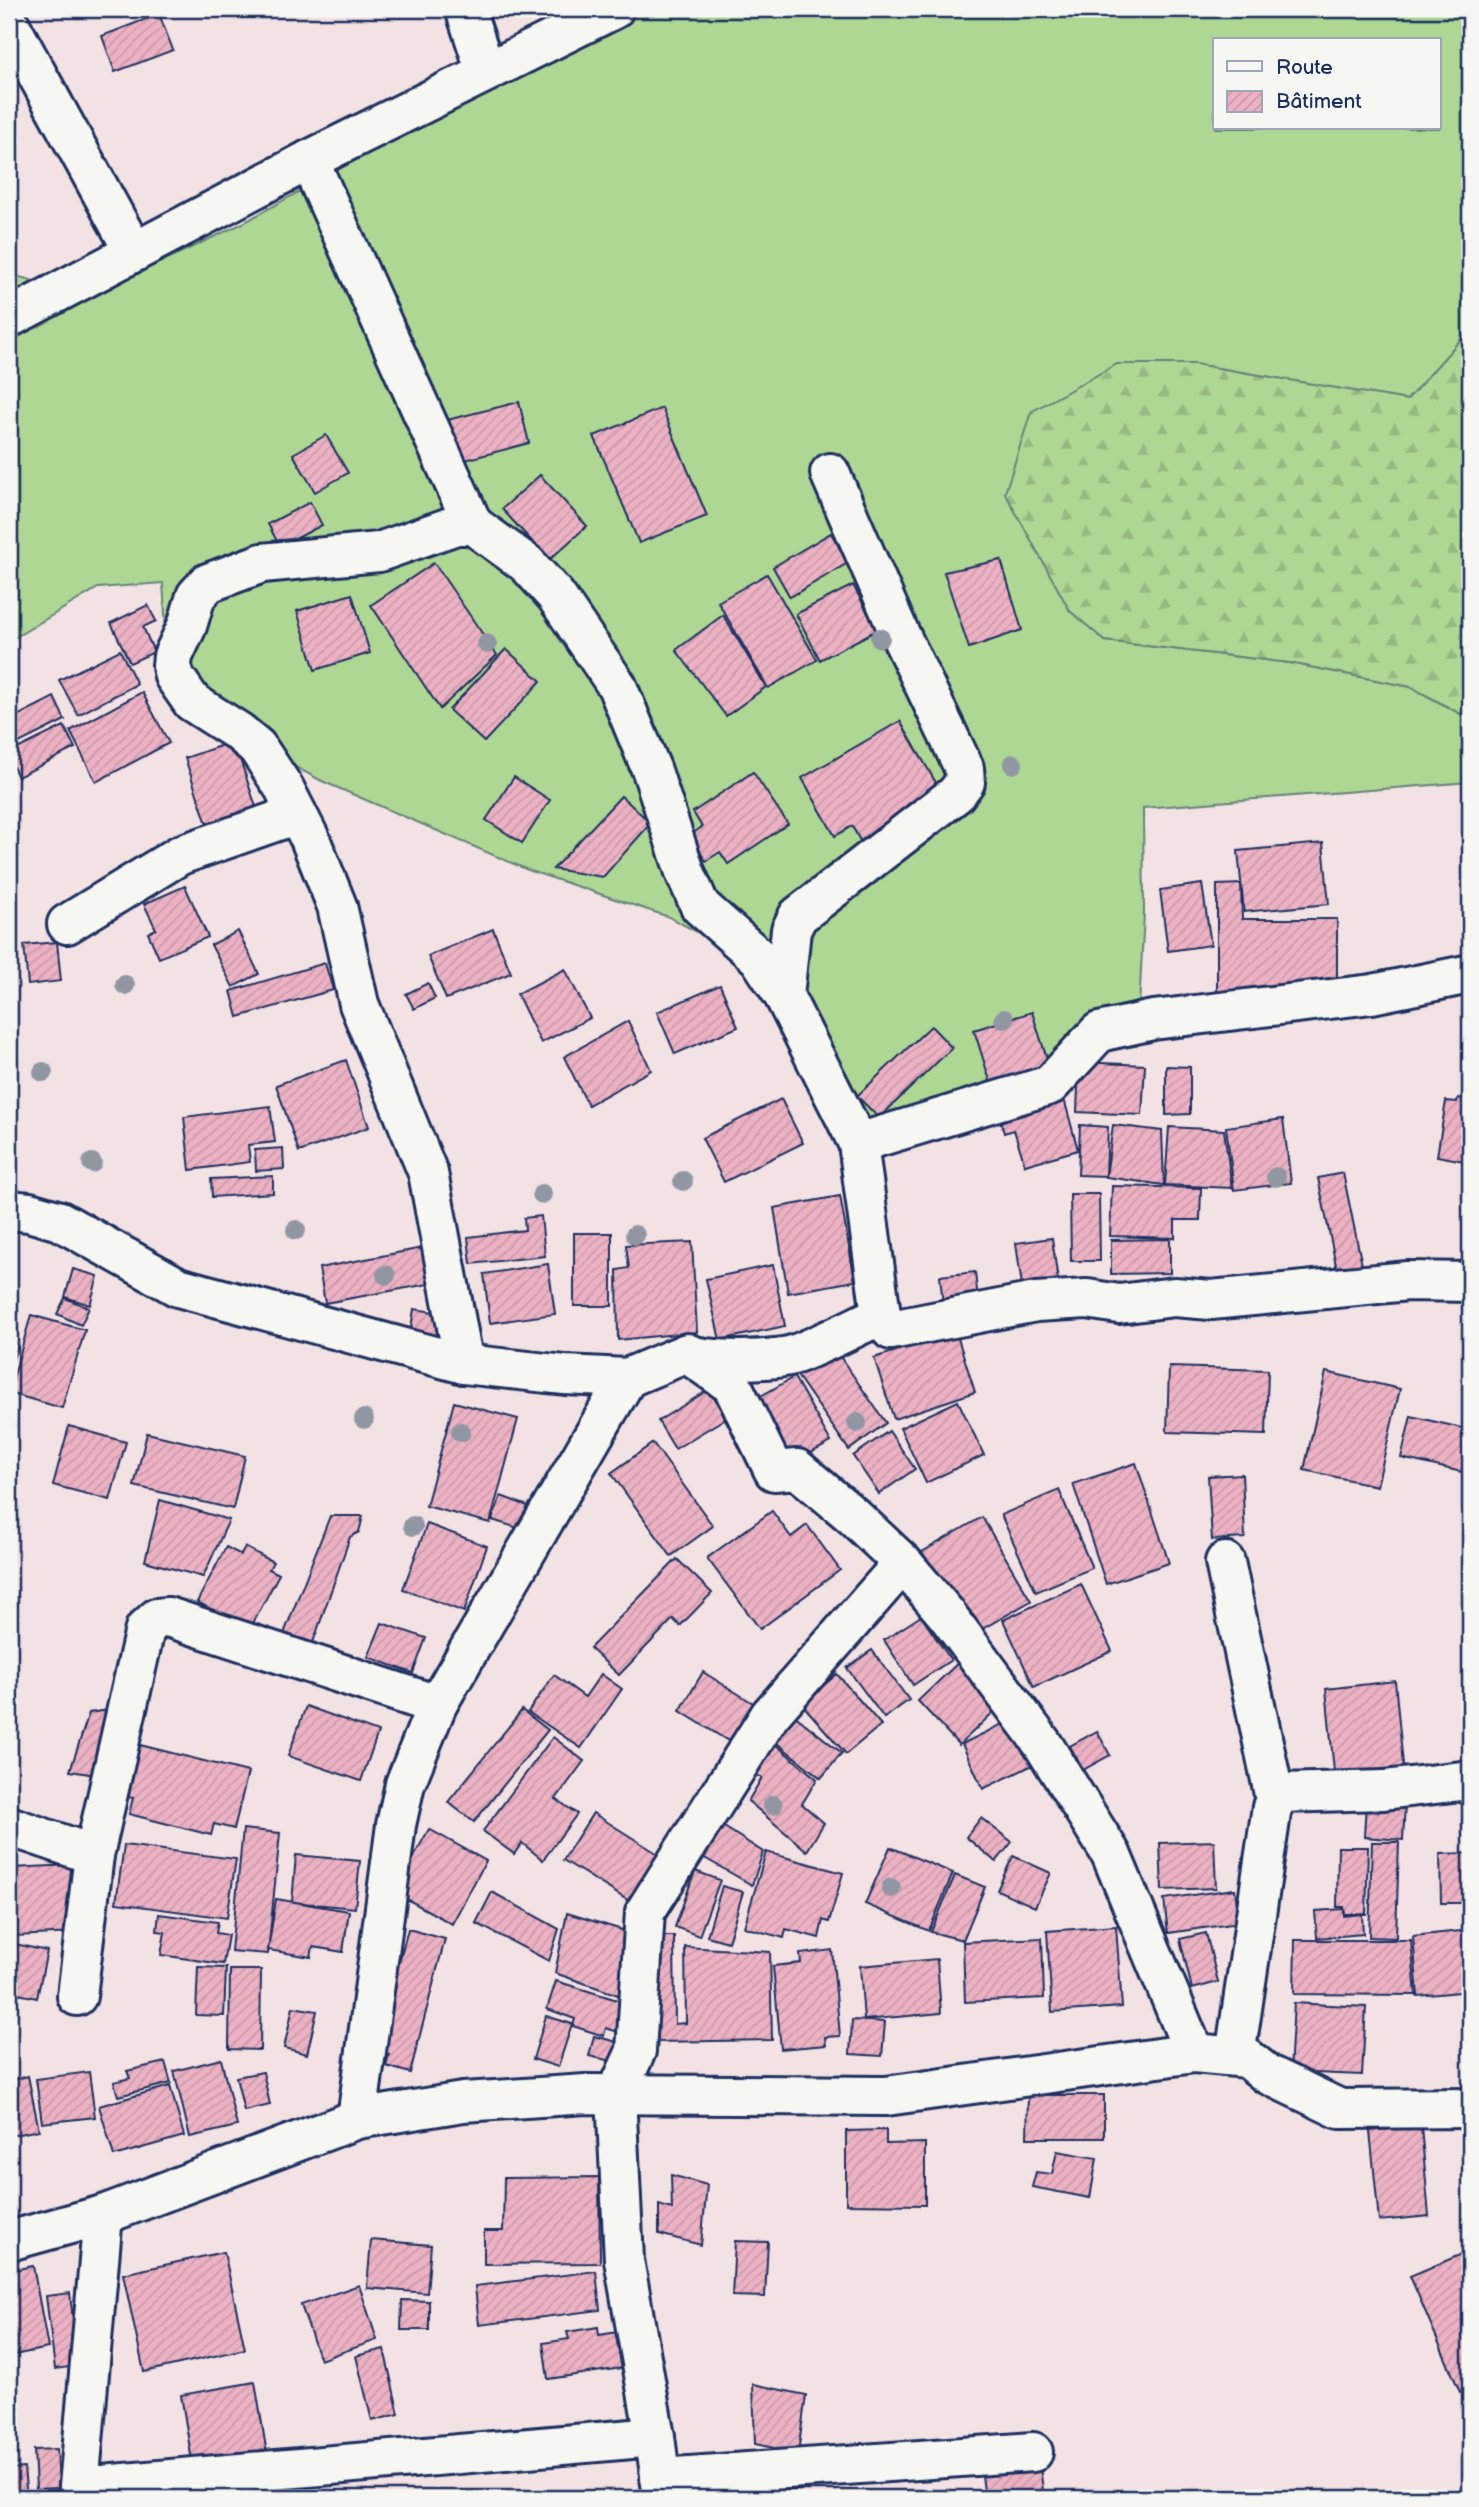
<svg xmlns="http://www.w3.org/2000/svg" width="1479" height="2507" font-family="'Balsamiq Sans',sans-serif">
<defs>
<pattern id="forest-firs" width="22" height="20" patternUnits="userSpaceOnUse" patternTransform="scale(1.75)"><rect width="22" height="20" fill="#afd794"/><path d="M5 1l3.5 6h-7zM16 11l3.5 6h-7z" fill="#96b982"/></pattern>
<pattern id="building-hatch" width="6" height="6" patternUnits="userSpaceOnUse" patternTransform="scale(1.75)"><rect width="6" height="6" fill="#ecb2c3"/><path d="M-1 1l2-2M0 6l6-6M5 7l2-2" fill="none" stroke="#ca99aa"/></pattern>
</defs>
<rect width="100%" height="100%" fill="#f3e2e4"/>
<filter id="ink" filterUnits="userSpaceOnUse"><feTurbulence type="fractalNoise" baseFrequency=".0143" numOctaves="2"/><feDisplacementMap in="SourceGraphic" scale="14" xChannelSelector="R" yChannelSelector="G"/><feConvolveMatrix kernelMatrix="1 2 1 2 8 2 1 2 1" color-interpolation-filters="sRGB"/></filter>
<g filter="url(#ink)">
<path fill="#afd794" stroke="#658379" stroke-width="2" fill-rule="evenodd" d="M646 9H1470V329L1407 400 1194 364H1117L1105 641 1290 663 1411 687 1470 719V782L1143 808 1144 913 1137 1046 1097 1052 879 1134 746 958 669 917 528 870 322 781 229 732 170 691 163 583 98 588 9 641V274L90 296 243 223 388 142ZM1215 40H1439V128H1215Z"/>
<polygon fill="url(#forest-firs)" stroke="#658379" stroke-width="2" points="1470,329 1470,719 1411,687 1290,663 1105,641 1070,611 1005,493 1031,412 1117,364 1194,364 1407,400"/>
<g fill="url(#building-hatch)" stroke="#1b2f5e" stroke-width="2">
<polygon points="159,14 173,50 115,72 102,36"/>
<polygon points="519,402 529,443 454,463 443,421"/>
<polygon points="662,408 707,516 639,543 594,436"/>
<polygon points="326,435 348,473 315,492 293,454"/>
<polygon points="540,475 587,526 549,560 502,509"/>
<polygon points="310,502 322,525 280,547 268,524"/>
<polygon points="831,533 848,563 790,597 773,567"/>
<polygon points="1001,560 1022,630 969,648 944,572"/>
<polygon points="434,563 497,655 440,709 371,605"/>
<polygon points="767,574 817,660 768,688 718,602"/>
<polygon points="853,585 877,630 820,660 796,614"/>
<polygon points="352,594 370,653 315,670 297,611"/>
<polygon points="148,605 156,621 143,627 154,652 130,663 111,623"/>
<polygon points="723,615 766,687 726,716 676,650"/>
<polygon points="506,649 541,681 484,742 449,710"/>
<polygon points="120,650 137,684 78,715 59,680"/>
<polygon points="142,692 169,743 96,782 70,731"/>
<polygon points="54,697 65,720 9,748 9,720"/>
<polygon points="900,721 946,800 864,848 852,826 835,836 802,778"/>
<polygon points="64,726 75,748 18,777 9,758 9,753"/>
<polygon points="234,741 260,819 211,836 185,758"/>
<polygon points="753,772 788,824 728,864 720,852 706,861 689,836 702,827 693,812"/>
<polygon points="514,777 550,800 522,843 486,820"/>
<polygon points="621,796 651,823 603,877 553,869"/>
<polygon points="1323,843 1329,904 1244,912 1238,851"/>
<polygon points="1202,884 1211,945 1168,951 1160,890"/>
<polygon points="1241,884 1242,919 1337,919 1337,994 1217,995 1217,885"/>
<polygon points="185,886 208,937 159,958 148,933 156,929 144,904"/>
<polygon points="493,929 511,973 446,999 428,956"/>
<polygon points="238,931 259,974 233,987 211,945"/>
<polygon points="57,942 61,981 28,985 24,945"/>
<polygon points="325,963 333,990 238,1017 231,991"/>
<polygon points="565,969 590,1018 541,1043 517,994"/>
<polygon points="428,983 435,998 414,1009 406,994"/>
<polygon points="720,985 738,1027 675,1054 657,1012"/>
<polygon points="1032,1012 1050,1068 992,1087 974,1030"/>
<polygon points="628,1021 651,1070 588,1105 564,1057"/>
<polygon points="931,1026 952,1048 879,1118 857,1096"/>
<polygon points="346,1060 369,1127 299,1152 276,1085"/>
<polygon points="1079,1062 1145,1065 1142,1115 1077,1112"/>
<polygon points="1166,1066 1190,1067 1190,1114 1166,1115"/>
<polygon points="1060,1084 1078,1150 1025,1165 1014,1130 1004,1133 995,1103"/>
<polygon points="1458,1098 1470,1100 1470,1162 1437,1156 1446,1101 1457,1102"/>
<polygon points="781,1099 803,1143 724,1182 702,1138"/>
<polygon points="270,1106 275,1142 248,1145 250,1162 190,1170 184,1117"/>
<polygon points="1283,1119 1291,1183 1234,1190 1226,1127"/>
<polygon points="1080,1125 1108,1127 1106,1176 1078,1175"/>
<polygon points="1113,1125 1162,1131 1164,1185 1106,1177"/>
<polygon points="1169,1127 1224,1130 1232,1188 1165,1185"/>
<polygon points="283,1148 284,1169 256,1171 255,1150"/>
<polygon points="1343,1173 1364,1275 1339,1280 1318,1178"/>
<polygon points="273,1176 273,1193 212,1197 211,1179"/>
<polygon points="1112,1186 1201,1188 1200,1220 1175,1220 1175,1238 1110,1236"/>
<polygon points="1070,1194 1099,1194 1100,1261 1071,1261"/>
<polygon points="840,1196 855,1281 788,1293 774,1208"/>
<polygon points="541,1216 545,1256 471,1264 468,1237 525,1230 524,1218"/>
<rect x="574" y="1233" width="38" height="73"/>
<polygon points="1052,1238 1058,1281 1022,1286 1016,1243"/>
<polygon points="1170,1239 1170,1273 1111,1274 1111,1240"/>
<polygon points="692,1242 697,1332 618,1340 617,1270 629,1268 626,1245"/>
<polygon points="428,1247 434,1283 325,1303 319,1268"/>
<polygon points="548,1264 555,1314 490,1323 484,1274"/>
<polygon points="773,1265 785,1326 720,1340 706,1279"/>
<polygon points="73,1269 98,1276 90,1305 65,1297"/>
<polygon points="975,1272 978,1300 943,1304 940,1276"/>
<polygon points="65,1298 89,1308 81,1325 57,1314"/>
<polygon points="414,1309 448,1314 442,1346 409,1341"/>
<polygon points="31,1315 85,1330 62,1408 9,1393"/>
<polygon points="956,1332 975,1392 894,1419 874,1358"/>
<polygon points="9,1341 18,1345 9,1369"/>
<polygon points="832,1345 886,1423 849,1450 794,1371"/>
<polygon points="1169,1367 1268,1370 1266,1435 1167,1432"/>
<polygon points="1326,1372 1400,1389 1377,1486 1304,1470"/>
<polygon points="794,1377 831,1442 789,1465 752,1401"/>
<polygon points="713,1387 731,1415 675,1449 658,1421"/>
<polygon points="958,1401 984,1455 926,1483 900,1428"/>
<polygon points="454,1402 518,1419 490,1523 426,1506"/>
<polygon points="1411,1416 1470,1430 1462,1472 1401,1458"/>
<polygon points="69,1426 126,1442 110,1500 53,1485"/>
<polygon points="889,1431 915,1469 879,1494 853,1456"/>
<polygon points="147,1433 245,1456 233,1509 134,1486"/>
<polygon points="653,1443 713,1526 671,1556 611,1473"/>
<polygon points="1136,1463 1169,1563 1106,1584 1073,1484"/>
<polygon points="1242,1474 1245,1538 1212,1540 1208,1476"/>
<polygon points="1059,1490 1092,1568 1036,1592 1001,1515"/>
<polygon points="501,1496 536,1509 528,1531 492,1520"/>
<polygon points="160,1500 229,1520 203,1577 145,1561"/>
<polygon points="772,1511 791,1537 807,1525 840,1570 760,1629 707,1558"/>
<polygon points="330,1516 363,1516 359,1532 350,1537 309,1654 280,1644"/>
<polygon points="982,1517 1031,1601 970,1636 922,1552"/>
<polygon points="427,1524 487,1546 464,1612 403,1589"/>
<polygon points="226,1547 241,1555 245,1547 273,1562 269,1569 279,1574 250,1629 197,1602"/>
<polygon points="677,1559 712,1593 680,1626 673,1619 619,1675 590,1648"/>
<polygon points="1081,1584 1112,1651 1034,1687 1003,1620"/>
<polygon points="921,1616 951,1660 913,1685 884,1640"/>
<polygon points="382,1623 426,1638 413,1673 368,1657"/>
<polygon points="872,1650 909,1700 884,1718 847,1668"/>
<polygon points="962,1659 1003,1703 959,1745 918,1701"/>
<polygon points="703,1672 761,1708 738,1747 680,1711"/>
<polygon points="601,1674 622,1689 581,1748 528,1712 554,1675 585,1697"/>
<polygon points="837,1674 881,1725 846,1754 802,1704"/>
<polygon points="1395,1681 1404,1775 1335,1782 1326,1689"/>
<polygon points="306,1706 378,1732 361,1781 288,1756"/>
<polygon points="109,1710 96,1775 70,1771 89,1713"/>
<polygon points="522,1710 548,1730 474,1822 448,1802"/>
<polygon points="789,1711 842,1753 821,1778 768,1736"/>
<polygon points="1017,1717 1039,1762 983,1789 962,1744"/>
<polygon points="1097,1731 1110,1755 1083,1770 1070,1746"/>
<polygon points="553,1737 584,1761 556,1799 577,1814 543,1860 522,1843 514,1854 483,1831"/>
<polygon points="769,1739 817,1779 802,1804 824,1823 807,1851 748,1801 762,1778 755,1774"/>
<polygon points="136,1744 248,1772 234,1829 214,1824 211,1835 129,1814 133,1798 123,1796"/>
<polygon points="1366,1801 1405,1803 1403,1840 1364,1837"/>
<polygon points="593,1813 658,1854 629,1901 563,1860"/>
<polygon points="981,1818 1012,1842 996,1862 966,1837"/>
<polygon points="721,1825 763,1852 752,1885 701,1856"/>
<polygon points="243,1829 280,1833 268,1954 231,1951"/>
<polygon points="429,1829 486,1861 452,1924 394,1892"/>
<polygon points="1214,1841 1216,1888 1162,1890 1160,1843"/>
<polygon points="1372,1842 1399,1842 1396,1938 1369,1937"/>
<polygon points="124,1845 236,1859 227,1918 116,1903"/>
<polygon points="890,1847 953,1873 929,1931 865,1904"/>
<polygon points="1338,1847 1368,1847 1366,1914 1345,1914 1344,1907 1337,1907"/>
<polygon points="766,1852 843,1873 829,1922 823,1920 819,1938 786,1929 784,1938 744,1927"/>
<polygon points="1470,1853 1470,1903 1441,1903 1440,1854"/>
<polygon points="296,1855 360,1861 355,1908 292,1902"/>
<polygon points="1013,1856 1051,1873 1035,1907 997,1890"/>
<polygon points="71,1865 74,1933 15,1936 12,1868"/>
<polygon points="695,1871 720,1880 699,1936 675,1927"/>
<polygon points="955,1875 985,1887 963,1940 931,1932"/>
<polygon points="722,1886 743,1892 728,1942 707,1936"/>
<polygon points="1235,1889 1239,1923 1168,1933 1164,1899"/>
<polygon points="492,1892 559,1929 549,1961 476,1923"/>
<polygon points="276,1899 349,1911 343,1952 313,1947 311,1957 268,1950"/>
<polygon points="1344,1909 1344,1916 1362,1914 1363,1934 1317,1938 1315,1911"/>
<polygon points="567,1913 648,1938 638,2002 555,1973"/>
<polygon points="159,1914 218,1922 216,1933 228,1935 223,1964 161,1955 165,1932 157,1931"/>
<polygon points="1116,1926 1122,2007 1052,2012 1047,1931"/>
<polygon points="408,1929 445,1939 410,2073 386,2066 389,2054 376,2050"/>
<polygon points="1470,1930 1470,1991 1418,1996 1413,1936"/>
<polygon points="1206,1933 1218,1982 1192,1989 1180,1939"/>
<polygon points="655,1936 674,1936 675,2024 686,2023 685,1947 770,1952 772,2040 656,2042"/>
<polygon points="1042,1938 1044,1998 965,2002 963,1942"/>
<polygon points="1295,1940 1411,1940 1416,1995 1294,1994"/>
<polygon points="15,1944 47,1951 37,1998 9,1992 9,1971"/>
<polygon points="832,1950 840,2036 825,2037 826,2045 781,2049 773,1966 801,1963 800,1954"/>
<polygon points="937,1959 941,2013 864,2020 860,1966"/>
<polygon points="198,1967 226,1968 224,2016 196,2015"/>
<polygon points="230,1970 261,1970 260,2050 229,2049"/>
<polygon points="556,1981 630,2004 621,2033 606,2028 604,2036 573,2026 575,2019 547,2009"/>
<polygon points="1294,2003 1366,2007 1362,2075 1290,2072"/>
<polygon points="293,2007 317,2011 307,2054 284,2048"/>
<polygon points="546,2016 572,2024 558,2067 533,2059"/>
<polygon points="852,2020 885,2022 882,2056 850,2054"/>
<polygon points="594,2036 625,2044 620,2063 589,2056"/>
<polygon points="221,2059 237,2126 190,2137 174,2071"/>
<polygon points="165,2062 171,2083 118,2096 114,2082 130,2078 127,2071"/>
<polygon points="89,2072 95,2117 42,2123 36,2079"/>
<polygon points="263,2072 270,2105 244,2111 236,2077"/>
<polygon points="28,2076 39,2130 9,2136 9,2081"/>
<polygon points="170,2086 184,2136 114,2156 99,2106"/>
<polygon points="1028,2095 1104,2095 1104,2138 1027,2138"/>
<polygon points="1421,2126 1429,2216 1379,2221 1370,2131"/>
<polygon points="886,2130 886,2144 925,2143 925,2205 846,2204 846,2131"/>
<polygon points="1057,2151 1097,2158 1090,2198 1032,2187 1036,2172 1052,2174"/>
<polygon points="671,2175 707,2185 701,2245 659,2234 659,2205 672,2209"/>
<polygon points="599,2177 600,2263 484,2264 484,2231 503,2231 504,2178"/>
<polygon points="371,2240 431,2245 427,2293 367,2288"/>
<polygon points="735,2241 768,2242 765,2297 732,2296"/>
<polygon points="1469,2251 1470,2388 1460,2392 1410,2276"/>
<polygon points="224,2252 245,2349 144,2372 123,2274"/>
<polygon points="33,2266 48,2348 9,2356 9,2271"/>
<polygon points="596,2271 600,2310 479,2325 475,2286"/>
<polygon points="359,2285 377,2340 320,2360 301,2305"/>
<polygon points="70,2293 78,2366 55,2369 46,2296"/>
<polygon points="402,2300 429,2301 429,2330 401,2330"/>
<polygon points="598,2327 599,2335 624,2331 629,2367 548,2379 543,2343 569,2339 567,2332"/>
<polygon points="384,2349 399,2414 372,2421 356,2356"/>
<polygon points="255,2382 267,2454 193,2467 181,2395"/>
<polygon points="753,2384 806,2395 798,2453 755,2444"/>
<polygon points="57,2449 59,2488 36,2489 34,2450"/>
<polygon points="1040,2467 1044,2498 985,2498 982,2476"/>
<polygon points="24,2468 27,2498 9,2498 9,2469"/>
</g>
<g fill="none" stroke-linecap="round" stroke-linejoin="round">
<defs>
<g id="minor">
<polyline points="465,9 486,72"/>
<polyline points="9,23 134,252"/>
<polyline points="309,160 473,525"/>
<polyline points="9,318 309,160 614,9"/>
<polyline points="67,924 180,855 297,814"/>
<polyline points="784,996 791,930 798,916 956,794 965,782 964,768 898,630 830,473"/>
<polyline points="858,1143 1050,1085 1099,1032 1153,1020 1372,994 1470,974"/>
<path d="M9 1210 29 1212 60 1221 178 1287 464 1364 565 1375 627 1378 687 1353C705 1363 776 1361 796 1354 825 1343 853 1328 881 1315L891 1330 1036 1302 1087 1299 1119 1304 1174 1297 1211 1300 1408 1281 1470 1282"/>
<polyline points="692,1357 732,1385 774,1471 797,1469 852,1515 903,1563 947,1615 1042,1743 1111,1854 1194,2053"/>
<polyline points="464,1364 428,1173 359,1004 337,906 310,839 284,788 257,747 239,732 192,702 174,676 172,666 173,656 187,626 196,596 208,583 262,563 379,552 456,525 473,525 527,564 556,596 617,686 652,771 685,872 700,906 759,958 784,996 858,1143 881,1315"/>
<polyline points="1225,1562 1275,1799"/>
<polyline points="9,1826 94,1855"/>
<polyline points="77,1996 94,1855 145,1629 157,1618 168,1617 437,1705"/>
<polyline points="1235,2056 1272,1807 1281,1793 1384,1790 1470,1780"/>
<polyline points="357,2119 396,1825 405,1784 437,1705 627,1378"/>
<polyline points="9,2241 103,2215 357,2119 463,2102 586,2094 886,2096 1194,2053 1247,2058 1267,2074 1340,2109 1470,2108"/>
<polyline points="660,2478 1033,2452"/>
<polyline points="79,2487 655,2437"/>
<polyline points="78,2498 103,2215"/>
<polyline points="663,2498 655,2437 624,2260 616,2095 636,2051 645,1912 770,1715 903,1563"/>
</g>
</defs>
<use href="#minor" stroke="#1b2f5e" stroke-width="44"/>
<use href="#minor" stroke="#f6f6f2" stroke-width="38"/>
</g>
<g fill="#9197a2">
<circle cx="880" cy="638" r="10"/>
<circle cx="487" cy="644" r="10"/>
<circle cx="1013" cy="764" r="10"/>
<circle cx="125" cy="985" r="10"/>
<circle cx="1004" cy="1019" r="10"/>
<circle cx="43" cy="1072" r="10"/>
<circle cx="92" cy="1163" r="10"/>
<circle cx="1276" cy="1177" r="10"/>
<circle cx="683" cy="1181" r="10"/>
<circle cx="542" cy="1194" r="10"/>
<circle cx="296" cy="1230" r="10"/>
<circle cx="635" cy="1235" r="10"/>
<circle cx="386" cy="1275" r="10"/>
<circle cx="364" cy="1419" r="10"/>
<circle cx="857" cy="1423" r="10"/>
<circle cx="461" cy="1432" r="10"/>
<circle cx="413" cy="1526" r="10"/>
<circle cx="773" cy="1805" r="10"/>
<circle cx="891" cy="1888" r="10"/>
</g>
</g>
<rect width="1479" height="2507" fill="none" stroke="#f6f6f2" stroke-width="35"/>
<rect x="18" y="18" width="1444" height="2472" fill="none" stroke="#1b2f5e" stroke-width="2.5" filter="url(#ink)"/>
<rect x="1213" y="38" width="228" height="91" fill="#f6f6f2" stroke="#9ea6b7" stroke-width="2"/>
<rect x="1227" y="61" width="35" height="10" fill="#f6f6f2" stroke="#9ea6b7" stroke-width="2"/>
<text x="1276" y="74" font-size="21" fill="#1b2f5e">Route</text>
<rect x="1227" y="91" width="35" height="21" fill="url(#building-hatch)" stroke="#9ea6b7" stroke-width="2"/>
<text x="1276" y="108" font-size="21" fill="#1b2f5e">Bâtiment</text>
</svg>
